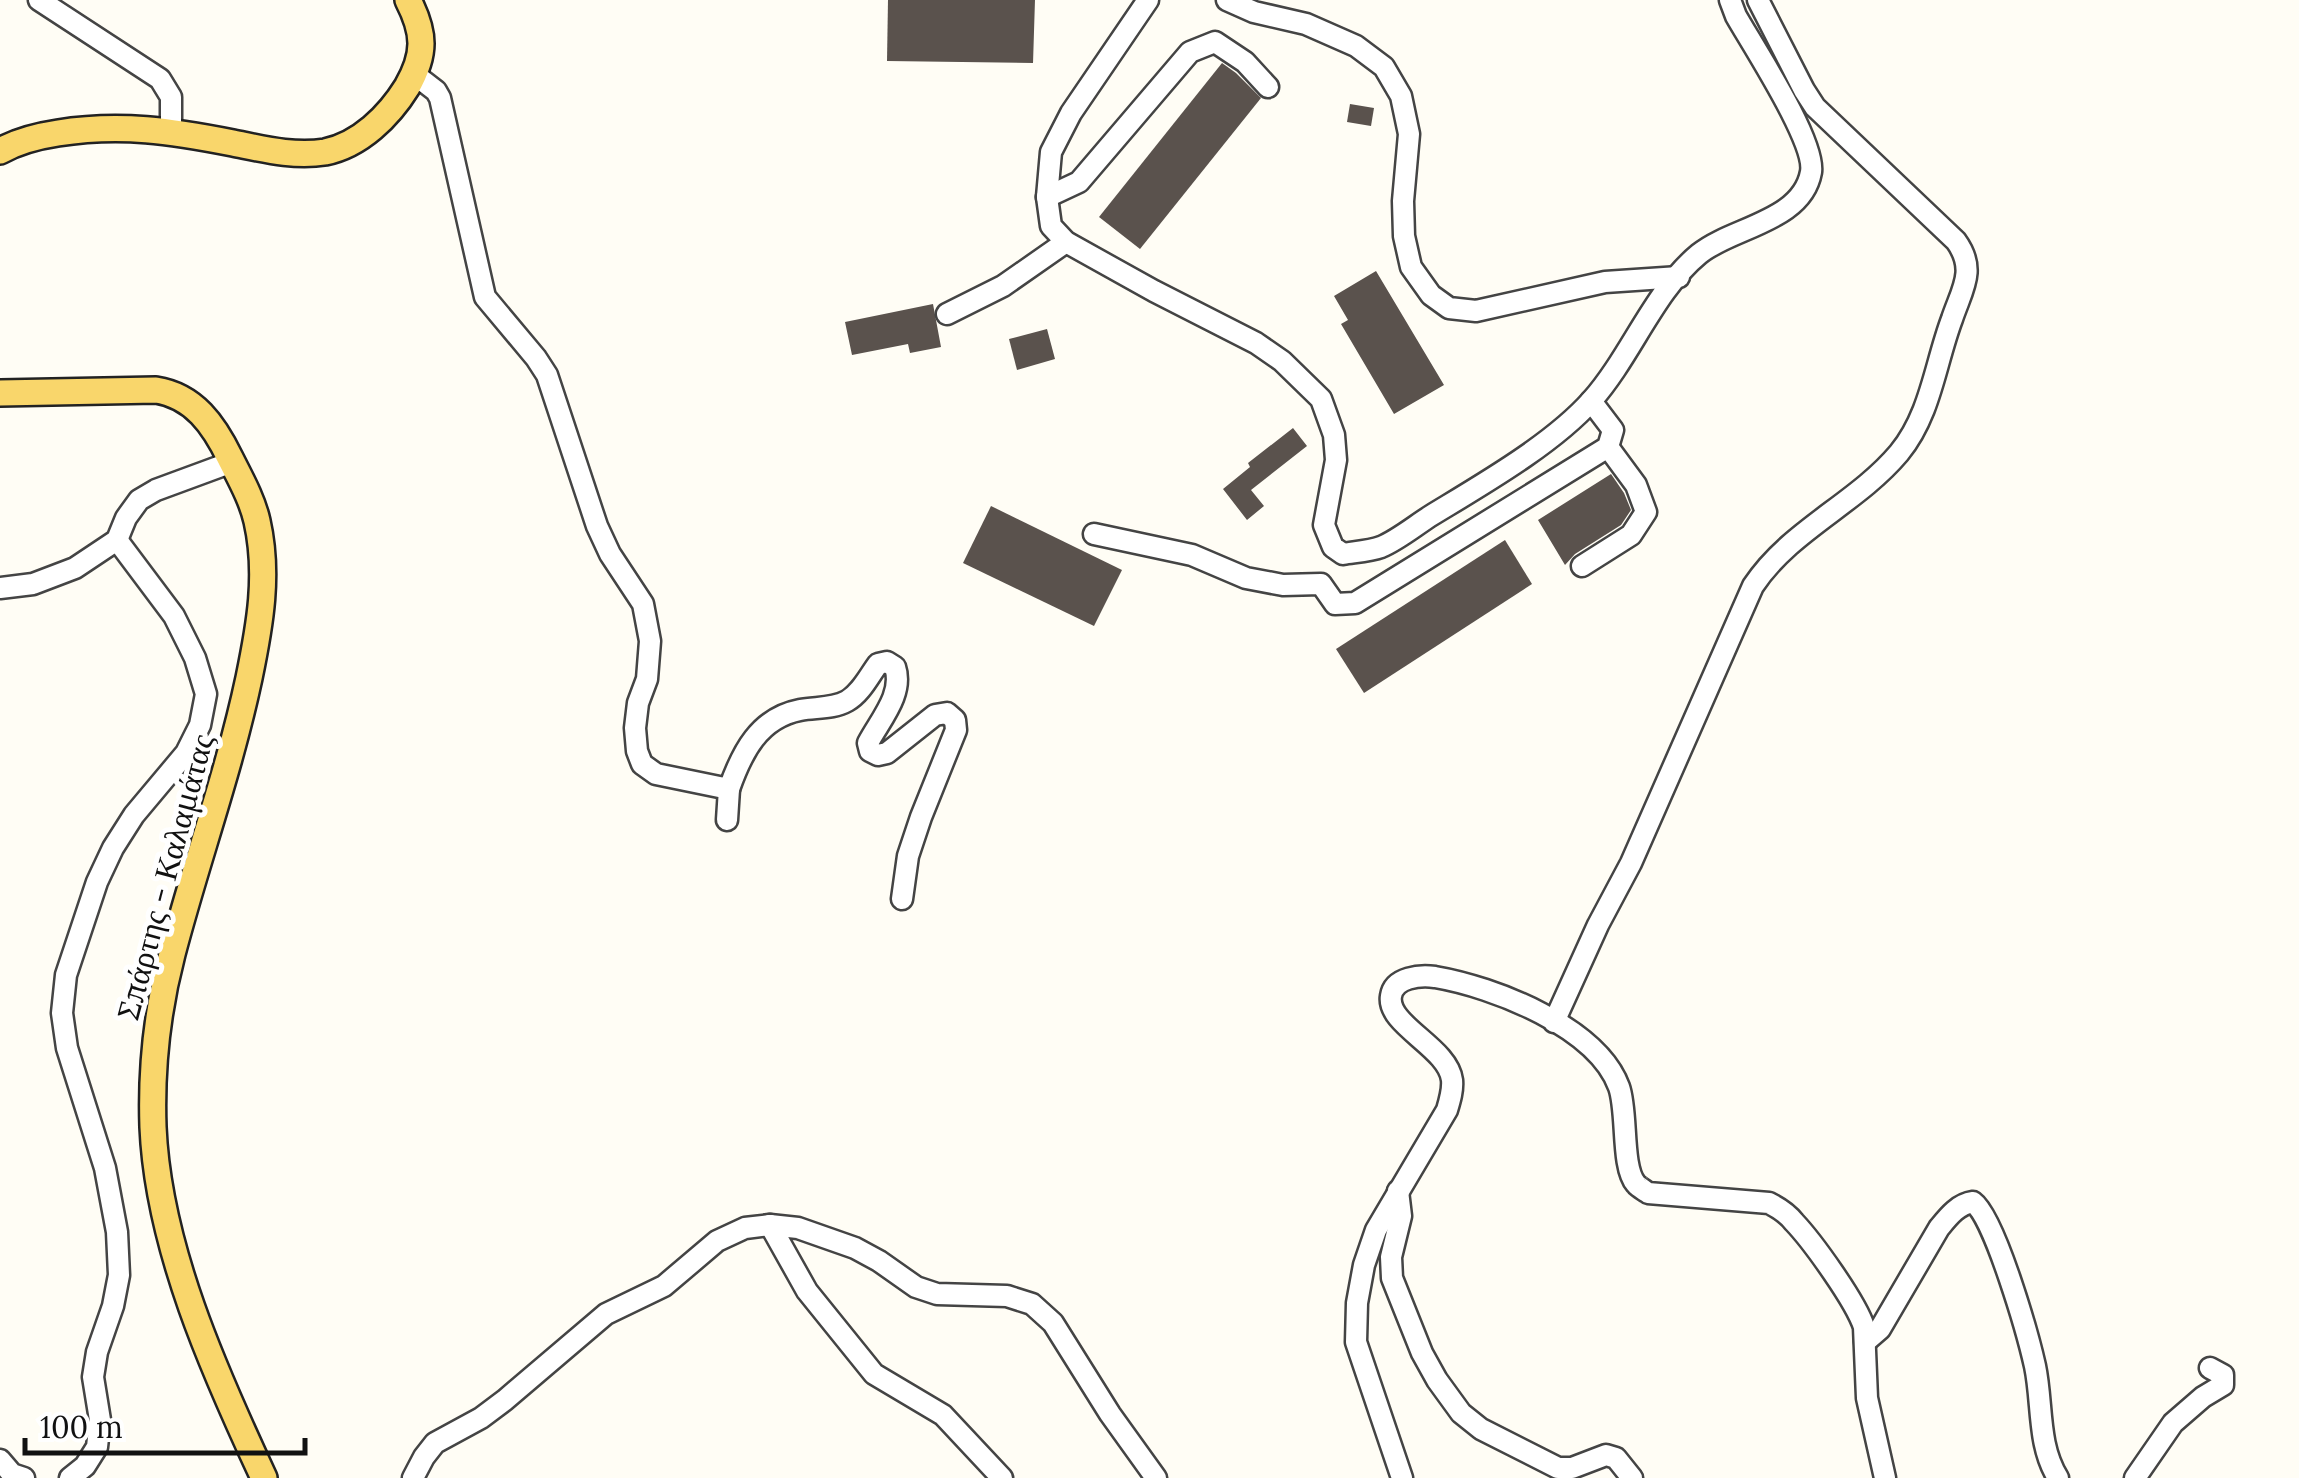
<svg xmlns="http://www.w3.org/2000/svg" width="2299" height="1478" font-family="Lora,serif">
<rect width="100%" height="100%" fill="#fffdf5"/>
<g fill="#5a524d">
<polygon points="888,0 1035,0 1033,63 887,61"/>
<polygon points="1222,63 1236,73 1261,98 1140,249 1099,217"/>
<polygon points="1350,104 1374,108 1371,126 1347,122"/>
<polygon points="1376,271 1444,385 1394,414 1341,324 1348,320 1334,296"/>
<polygon points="933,304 941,347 910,353 908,344 852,355 845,322"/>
<polygon points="1047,329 1055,359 1017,370 1009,339"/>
<polygon points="1293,428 1307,446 1251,490 1264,506 1247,520 1223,489 1250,467 1248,463"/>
<polygon points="1611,474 1624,493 1631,510 1621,525 1575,554 1565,565 1538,520"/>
<polygon points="991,506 1122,570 1094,626 963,563"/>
<polygon points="1505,540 1532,584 1364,693 1336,649"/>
</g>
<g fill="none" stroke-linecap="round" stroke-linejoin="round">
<defs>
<g id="minor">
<polyline points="39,0 160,79 171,97 171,131"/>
<path d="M1148 0 1071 113 1051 152 1047 197 1051 226 1066 242 1154 291 1256 343 1282 361 1321 399 1334 435 1336 460 1324 525 1333 547 1343 554C1355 552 1370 551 1381 547 1398 540 1416 525 1432 515 1483 484 1553 444 1592 400 1631 356 1654 291 1699 254 1732 227 1802 222 1811 172 1816 142 1753 46 1736 16L1730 0"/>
<polyline points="1227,0 1254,12 1306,24 1356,46 1384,67 1401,96 1409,134 1403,201 1404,236 1411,267 1431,295 1449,308 1476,311 1605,282 1679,277"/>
<path d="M414 74 436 91 440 98 485 297 536 358 547 375 597 526 610 554 643 604 650 641 647 679 638 703 635 728 637 751 642 764 656 774 729 789C742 752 759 718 800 710 816 707 833 709 847 701 861 693 869 676 878 664L887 662 895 667C904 694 880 720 868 743L870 751 878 755 887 753 935 715 947 713 955 720 956 730 921 817 908 856 902 899"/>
<polyline points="1047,197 1079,182 1190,52 1215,42 1245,62 1268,87"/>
<polyline points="947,314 1003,286 1066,242"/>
<polyline points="1094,534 1192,555 1246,578 1283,585 1321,584 1335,604 1355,603 1608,447 1613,430 1591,401"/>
<polyline points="1582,566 1631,535 1646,512 1636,485 1608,447"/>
<polyline points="0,588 33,584 75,568 117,540 126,518 139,500 156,490 232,462"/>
<polyline points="727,820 729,789"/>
<path d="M1554 1022 1598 925 1631 863 1753 586C1790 530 1856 504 1899 453 1931 414 1935 364 1952 319 1962 289 1977 270 1956 241L1815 107 1804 90 1758 0"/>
<polyline points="1398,1191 1401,1216 1391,1257 1392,1278 1422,1353 1437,1380 1461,1413 1481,1429 1558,1468 1572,1468 1606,1455 1616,1458 1632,1478"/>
<polyline points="770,1225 807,1291 874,1374 943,1415 1002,1478"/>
<path d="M1865 1342 1880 1329 1939 1228C1948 1217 1958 1204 1973 1202 1995 1218 2028 1335 2035 1366 2043 1404 2037 1444 2058 1478"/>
<polyline points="0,1460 12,1474 24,1478"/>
<polyline points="70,1478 85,1466 97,1447 100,1420 93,1377 97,1352 113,1306 119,1275 117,1232 105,1168 67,1048 62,1013 66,975 97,882 113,848 134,815 186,753 200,725 206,694 195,658 174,616 117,540"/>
<polyline points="413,1478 424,1457 435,1443 481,1418 505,1400 606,1314 664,1286 717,1241 745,1228 770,1225 798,1228 855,1248 879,1261 916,1287 937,1294 1007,1296 1032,1304 1053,1323 1110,1414 1156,1478"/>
<path d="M1402 1478 1356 1342 1357 1303 1364 1265 1376 1230 1447 1110C1450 1100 1453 1090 1452 1080 1448 1047 1386 1025 1391 996 1394 977 1420 975 1435 977 1494 987 1597 1027 1619 1087 1628 1112 1621 1167 1636 1184 1636 1185 1647 1192 1648 1193L1769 1203C1779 1208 1787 1213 1794 1222 1813 1242 1856 1302 1864 1327L1867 1398 1885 1478"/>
<polyline points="2135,1478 2173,1423 2203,1397 2223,1385 2223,1375 2210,1368"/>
</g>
<g id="major">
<path d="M0 151C18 141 38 136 58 133 121 123 172 131 233 143 263 149 294 157 325 152 360 145 389 116 407 87 426 54 425 33 408 0"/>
<path d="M0 393 156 390C194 396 214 425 230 458 240 478 252 499 257 521 269 574 260 625 249 678 229 772 196 862 172 954 157 1011 151 1069 153 1127 158 1246 214 1371 264 1478"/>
</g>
</defs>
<use href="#minor" stroke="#444" stroke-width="25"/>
<use href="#major" stroke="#222" stroke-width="30"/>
<use href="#minor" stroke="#fff" stroke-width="20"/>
<use href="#major" stroke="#f9d66b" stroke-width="25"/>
</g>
<g text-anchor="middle" stroke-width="10" stroke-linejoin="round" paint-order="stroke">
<g font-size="32" fill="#111" stroke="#fff">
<text transform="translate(165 877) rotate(-75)" y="11">Σπάρτης - Καλαμάτας</text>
</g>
</g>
<path d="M25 1438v15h280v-15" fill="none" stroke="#111111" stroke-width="5"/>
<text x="40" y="1438" font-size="30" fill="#111111" stroke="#ffffff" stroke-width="8" paint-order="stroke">100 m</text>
</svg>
